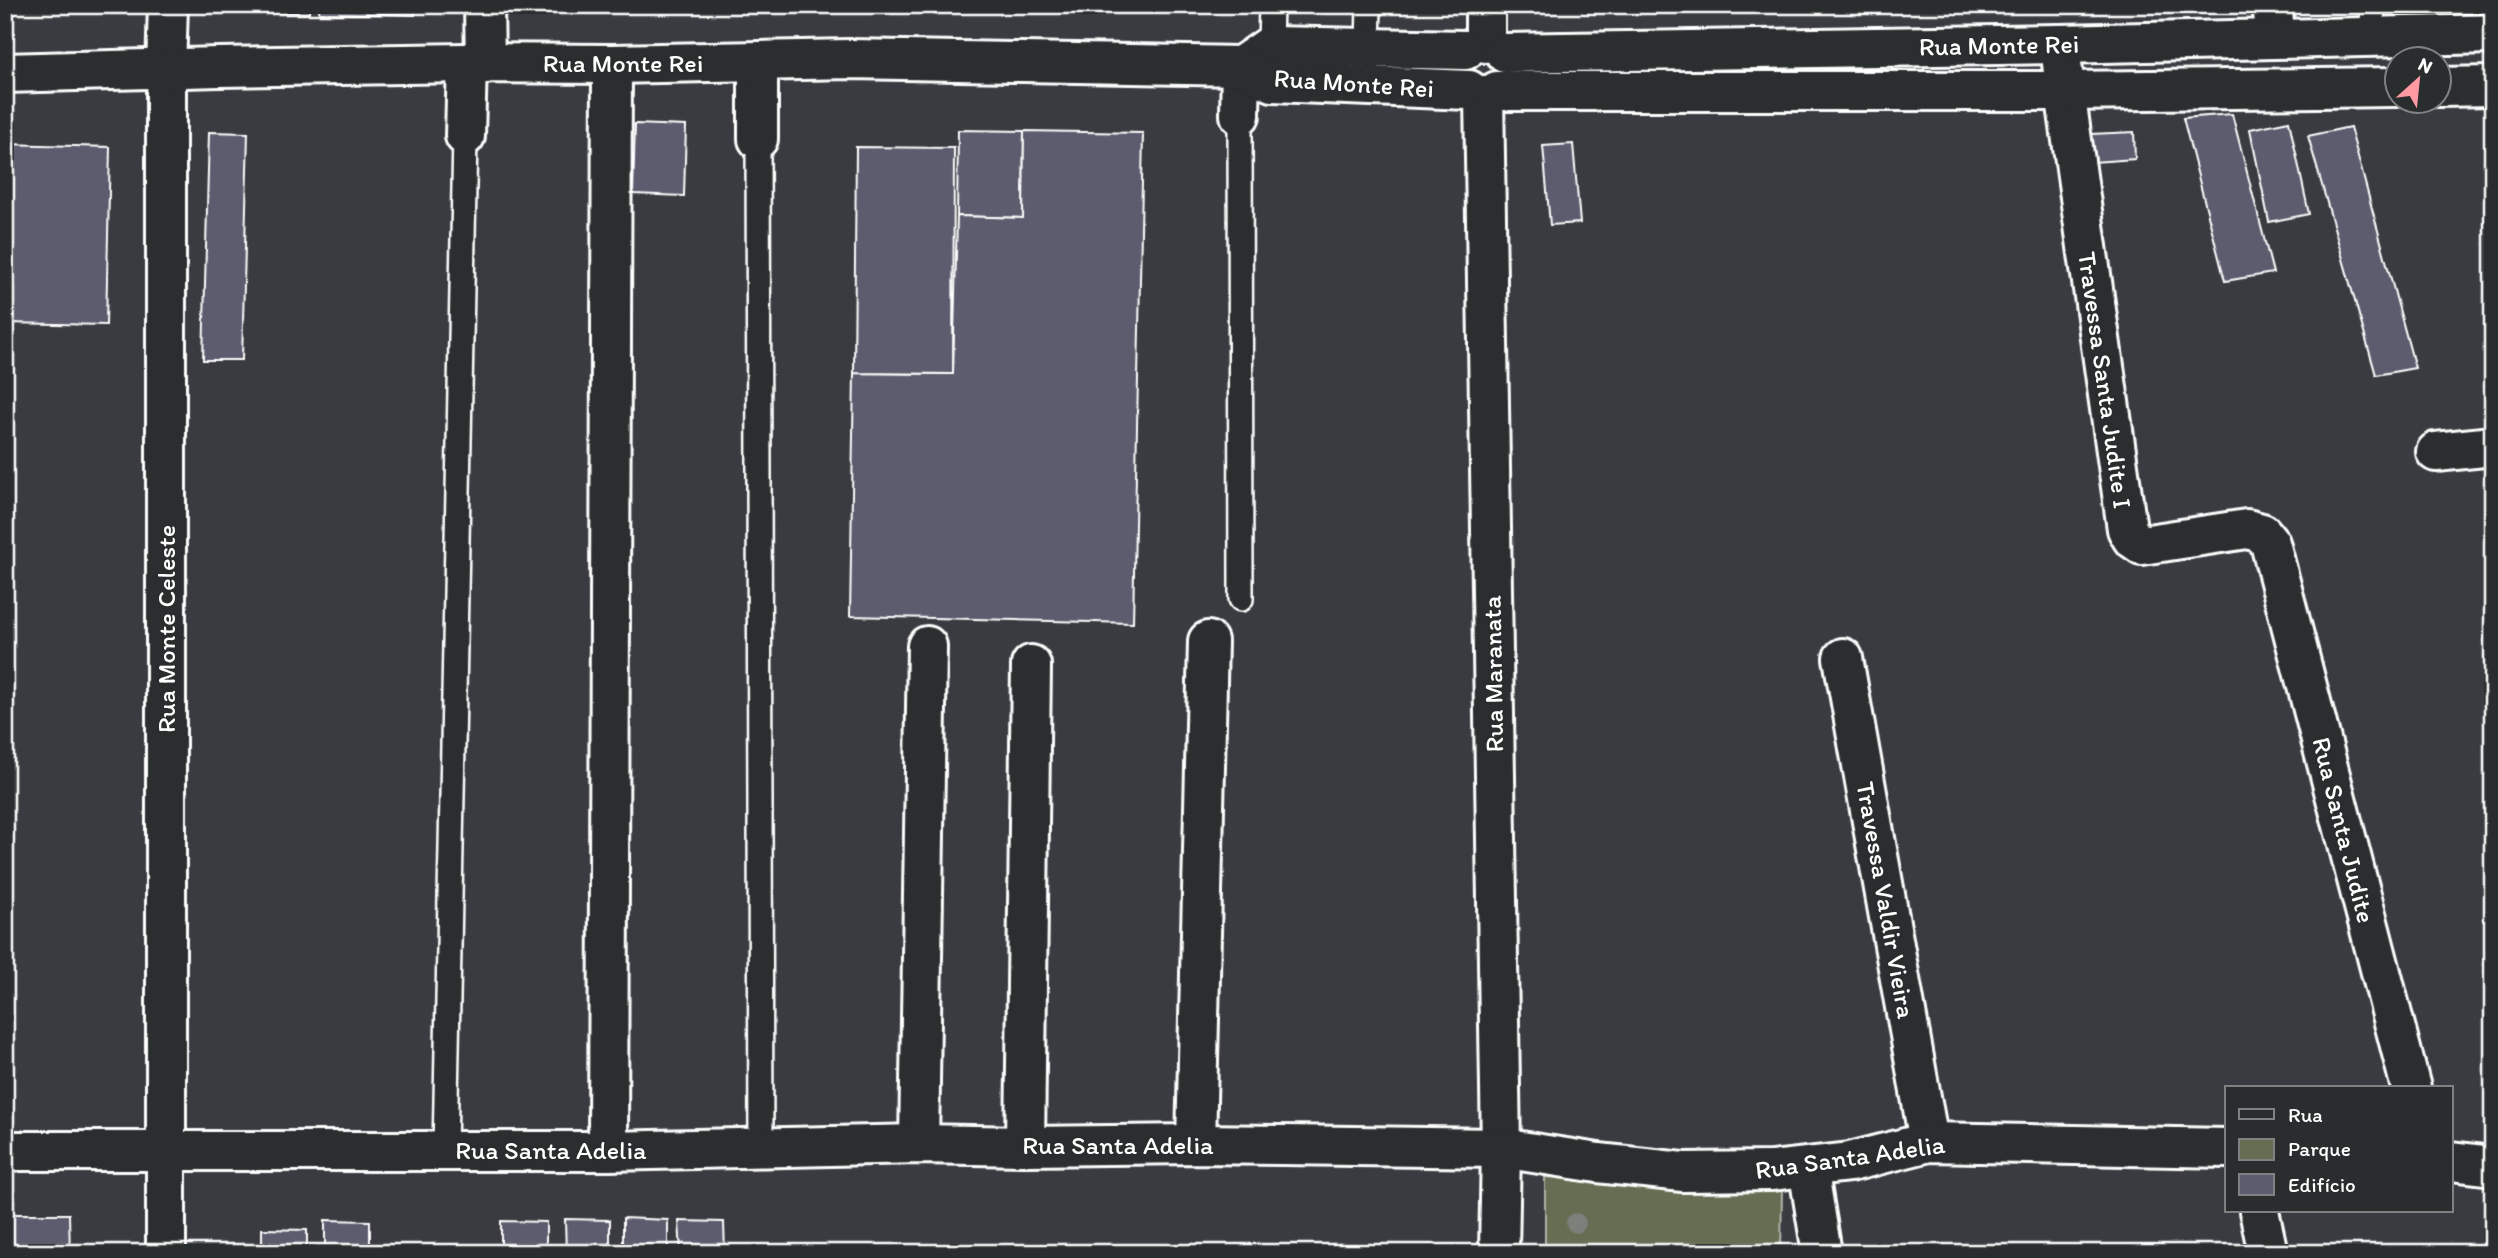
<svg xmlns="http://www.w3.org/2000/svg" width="2498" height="1258" font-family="Itim,sans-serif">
<rect width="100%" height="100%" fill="#393b41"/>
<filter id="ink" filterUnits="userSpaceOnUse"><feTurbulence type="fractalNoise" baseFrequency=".0143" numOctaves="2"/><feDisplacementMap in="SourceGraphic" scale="14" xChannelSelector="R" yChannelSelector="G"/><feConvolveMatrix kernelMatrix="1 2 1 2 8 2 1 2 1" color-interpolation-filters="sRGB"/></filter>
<g filter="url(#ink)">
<polygon fill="#656d53" stroke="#b2b6a9" stroke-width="2" points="1545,1177 1782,1187 1781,1253 1545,1253"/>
<g fill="#5b5c6e" stroke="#fff" stroke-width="2">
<polygon points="231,5 309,5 309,13 230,12"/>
<polygon points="320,5 415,5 415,15 319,13"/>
<polygon points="2232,114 2273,273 2225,281 2183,118"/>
<polygon points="2289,121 2309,214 2269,222 2250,129"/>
<polygon points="635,124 686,126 684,196 633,194"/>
<polygon points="2350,127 2415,368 2376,375 2308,136"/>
<polygon points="958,130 1024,131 1023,218 957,216"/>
<polygon points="1024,131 1143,133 1133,623 850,616 854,373 953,374 957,216 1023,218"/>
<polygon points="209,132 248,133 242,360 203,360"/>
<polygon points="2134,132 2135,159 2093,162 2091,134"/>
<polygon points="5,144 110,147 106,325 5,323"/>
<polygon points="1573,144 1580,223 1550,225 1543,146"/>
<polygon points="856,147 954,148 953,374 854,373"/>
<polygon points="6,1214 69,1214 70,1253 9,1253"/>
<polygon points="623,1218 668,1220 668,1253 623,1253"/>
<polygon points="565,1219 610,1220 610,1253 566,1253"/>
<polygon points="325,1220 370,1221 370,1253 325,1253"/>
<polygon points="501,1221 546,1222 546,1253 501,1253"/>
<polygon points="679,1221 724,1222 725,1253 681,1253"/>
<polygon points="262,1229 307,1230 307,1253 262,1253"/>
</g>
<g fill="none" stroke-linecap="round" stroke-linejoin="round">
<defs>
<g id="service">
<polyline points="2372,5 2373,37"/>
<polyline points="1270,46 1271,5"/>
<polyline points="1368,48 1369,5"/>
<polyline points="1240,115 1241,599"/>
<polyline points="758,139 761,1147"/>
<polyline points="445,1151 465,136"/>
</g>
<g id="minor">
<polyline points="484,5 485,64"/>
<polyline points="1485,5 1485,43"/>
<polyline points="2272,5 2276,38"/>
<polyline points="2060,44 2065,91 2127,529 2132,538 2142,545 2247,529 2262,533 2270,543 2411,1088"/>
<polyline points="758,62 758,139"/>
<polyline points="1484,95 1501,1148 1499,1253"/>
<polyline points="1240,115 1241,66"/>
<polyline points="465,136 467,63"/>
<polyline points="2436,452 2493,446"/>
<polyline points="1843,658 1929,1142"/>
<polyline points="919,1144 927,646"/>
<polyline points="1196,1144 1208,641"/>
<polyline points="1025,1146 1031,665"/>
<polyline points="5,1151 608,1151 919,1144 1025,1146 1196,1144 1501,1148 1598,1163 1683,1172 1772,1171 1850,1162 1929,1142 2227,1148"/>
<polyline points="608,1151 612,64"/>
<polyline points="2451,1161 2493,1166"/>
<polyline points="1808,1167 1822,1253"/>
<polyline points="2259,1211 2268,1253"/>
<polyline points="166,1253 166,70 168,5"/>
</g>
<g id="tertiary">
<polyline points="1505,53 2060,44 2493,34"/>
<polyline points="1241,66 1270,46 1465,50"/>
<polyline points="5,73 219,67 467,63 612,64 850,59 1241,66 1273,82 1469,90"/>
<polyline points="2438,87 2493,86"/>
<polyline points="1497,91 2065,91 2396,87"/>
</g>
</defs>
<use href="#service" stroke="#fff" stroke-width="28"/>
<use href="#minor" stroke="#fff" stroke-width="44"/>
<use href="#tertiary" stroke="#fff" stroke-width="44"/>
<use href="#service" stroke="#2a2d2e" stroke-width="23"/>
<use href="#minor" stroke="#2a2d2e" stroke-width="38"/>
<use href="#tertiary" stroke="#2a2d2e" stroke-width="38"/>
</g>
<circle fill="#7c7f7a" cx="1576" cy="1223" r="10"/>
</g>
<g text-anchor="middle" stroke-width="6" stroke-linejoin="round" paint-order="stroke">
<g font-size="26" fill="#fff" stroke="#2a2d2e">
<text transform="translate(1999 45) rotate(-1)" y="9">Rua Monte Rei</text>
<text x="623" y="72">Rua Monte Rei</text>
<text transform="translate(1354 83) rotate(4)" y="9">Rua Monte Rei</text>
<text transform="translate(2105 380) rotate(82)" y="9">Travessa Santa Judite I</text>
<text transform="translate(166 629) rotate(-90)" y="9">Rua Monte Celeste</text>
<text transform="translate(1493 674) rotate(-91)" y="9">Rua Maranata</text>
<text transform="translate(2344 830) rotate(76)" y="9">Rua Santa Judite</text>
<text transform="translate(1886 900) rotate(80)" y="9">Travessa Valdir Vieira</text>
<text x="1118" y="1154">Rua Santa Adelia</text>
<text x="551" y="1159">Rua Santa Adelia</text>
<text transform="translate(1850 1157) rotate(-8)" y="9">Rua Santa Adelia</text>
</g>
</g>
<rect width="2498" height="1258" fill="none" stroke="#2a2d2e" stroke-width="28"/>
<rect x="14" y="14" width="2470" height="1230" fill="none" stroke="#fff" stroke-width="2.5" filter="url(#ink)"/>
<rect x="2225" y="1086" width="228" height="126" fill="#2a2d2e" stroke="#7f8182" stroke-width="2"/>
<rect x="2239" y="1109" width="35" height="10" fill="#2a2d2e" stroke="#7f8182" stroke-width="2"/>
<text x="2288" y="1122" font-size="21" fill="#ffffff">Rua</text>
<rect x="2239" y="1139" width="35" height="21" fill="#656d53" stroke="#7f8182" stroke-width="2"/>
<text x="2288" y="1156" font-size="21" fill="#ffffff">Parque</text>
<rect x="2239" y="1174" width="35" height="21" fill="#5b5c6e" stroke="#7f8182" stroke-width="2"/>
<text x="2288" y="1192" font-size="21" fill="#ffffff">Edifício</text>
<g transform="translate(2418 80) rotate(27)"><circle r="33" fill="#2a2d2e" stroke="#7f8182" stroke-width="2"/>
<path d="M0-5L12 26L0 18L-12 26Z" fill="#ff9aa2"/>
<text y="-10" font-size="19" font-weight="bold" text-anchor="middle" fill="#ffffff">N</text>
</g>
</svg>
